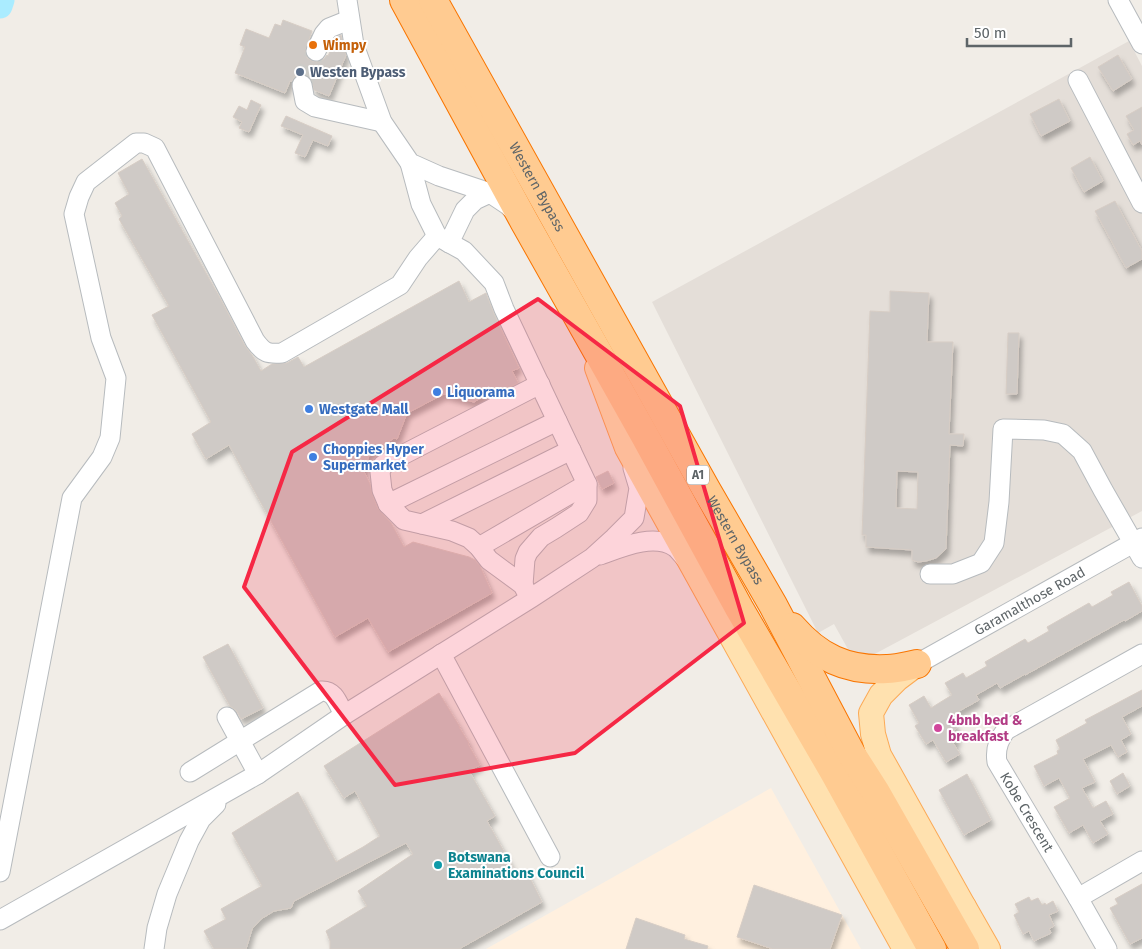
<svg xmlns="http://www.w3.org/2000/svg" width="1142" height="949" font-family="'Fira Sans',sans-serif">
<defs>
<filter id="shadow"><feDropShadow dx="3" dy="5.5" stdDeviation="2.5" flood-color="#0004"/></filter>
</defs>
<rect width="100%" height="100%" fill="#f1ede7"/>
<polygon fill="#fff0df" points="771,788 861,949 486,949"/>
<polygon fill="#e4ded8" points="1129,41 1142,66 1142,511 871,656 849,651 834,624 818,633 652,302"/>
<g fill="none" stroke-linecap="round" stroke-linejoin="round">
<polyline stroke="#aaecff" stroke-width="25" points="0,6 2,0"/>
</g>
<g fill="#cfcac6" stroke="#d7cdc5" fill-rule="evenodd" filter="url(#shadow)">
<polygon points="283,20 312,31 305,51 307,58 312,61 317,62 323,60 327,55 328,56 336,38 341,35 346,55 329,96 314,90 311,78 305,74 299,74 294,77 292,81 290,81 285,93 235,73 245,47 240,45 246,29 269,38 275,24 281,26"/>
<polygon points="1118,55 1132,79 1113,91 1098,67"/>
<polygon points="1059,99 1070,121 1041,136 1030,114"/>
<polygon points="251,100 261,105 249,132 239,128 242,122 233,117 239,106 247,110"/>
<polygon points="1142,107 1142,145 1140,141 1133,145 1127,134 1134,130 1126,116"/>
<polygon points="286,116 332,136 328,146 313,140 305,157 295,153 303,135 281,126"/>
<polygon points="1090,157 1103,181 1084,192 1071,168"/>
<polygon points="142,159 220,298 245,346 252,355 261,371 272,364 287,363 298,357 304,367 459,281 469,302 486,293 494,314 519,368 512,371 518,383 492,396 490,392 474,402 444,394 407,413 397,439 394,438 369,455 364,472 370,484 372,494 378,509 391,523 404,547 413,542 469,557 475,560 480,566 492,593 388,652 368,618 335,637 229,445 206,459 192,434 211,422 152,315 169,306 119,219 122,216 115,203 129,194 118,173"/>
<polygon points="1115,201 1142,251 1142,259 1126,268 1095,211"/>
<path d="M890 291 929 293 927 342H953L949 434H964L963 446 950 445 946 549 936 558 926 561 918 562 912 560V550L866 547V535H862L870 311 890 312ZM897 471 918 472 917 509 896 508Z"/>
<polygon points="1008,333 1019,333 1017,394 1006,394"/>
<polygon points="608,471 614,483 602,489 596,477"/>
<polygon points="1129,582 1142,606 1142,611 1125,621 1124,620 1025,675 1025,674 1000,688 997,683 976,695 979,700 950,716 957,728 953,731 958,740 953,743 960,754 946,762 933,740 926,744 915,726 919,723 909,705 924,696 931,708 952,695 945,683 963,673 966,678 987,666 985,662 1025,639 1028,643 1049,631 1047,627 1089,603 1092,607 1113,595 1111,592"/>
<polygon points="228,644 263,708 241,719 237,711 233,708 230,706 203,657"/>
<polygon points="1142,690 1142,706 1122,717 1131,734 1121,740 1127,752 1118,757 1111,745 1083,759 1095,782 1082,788 1093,808 1106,801 1113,814 1100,821 1108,834 1093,843 1083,825 1069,833 1054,807 1070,798 1059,778 1044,786 1034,766 1058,754 1057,751 1060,749 1056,740 1087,723 1085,720"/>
<polygon points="439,693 460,727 459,727 469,743 468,744 480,765 469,771 495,816 487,821 517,875 526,870 542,902 459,949 330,949 330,941 326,931 367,906 358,891 413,854 406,843 294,901 291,908 274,911 261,919 252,929 246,949 214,949 204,931 226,919 221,909 262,886 232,833 298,792 336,862 363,847 380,836 355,791 344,798 324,766"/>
<polygon points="1123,773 1130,786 1117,794 1110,781"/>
<polygon points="967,774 991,820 964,835 939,790"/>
<polygon points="1142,884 1142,938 1130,944 1110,908 1118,904 1115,899"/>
<polygon points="754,885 842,915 830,949 773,949 737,937"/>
<polygon points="1029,897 1031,901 1038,898 1042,905 1045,903 1046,905 1053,901 1058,911 1049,915 1054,926 1049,929 1051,933 1034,941 1029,931 1023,934 1014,915 1019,912 1015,904"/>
<polygon points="636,918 685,935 684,939 708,946 707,949 626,949"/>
</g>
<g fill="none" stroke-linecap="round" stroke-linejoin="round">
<polyline stroke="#cccbc7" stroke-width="19" stroke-dasharray="19 9" stroke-linecap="butt" points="302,85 316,51"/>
<defs>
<g id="minor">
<polyline points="347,0 354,45 382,122 410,163 439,176 490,193 508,205 514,211"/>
<polyline points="1118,0 1142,44"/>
<polyline points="316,51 324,34 329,28 349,20"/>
<polyline points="1078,80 1142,203"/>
<polyline points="302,85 305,101 315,107 382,122"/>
<polyline points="410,163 421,204 437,236 464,251 494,283 504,309 587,484 587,500 579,513 556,528 541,537 528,552 525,559 523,585"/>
<polyline points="449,243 465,210 475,200 490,193"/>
<polyline points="388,504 557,421"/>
<polyline points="422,524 571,450"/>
<polyline points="479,547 587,484"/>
<path d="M600 555C622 547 654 533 675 547 679 550 683 556 686 559"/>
<polyline points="930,574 953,574 981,563 994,543 999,502 1003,429 1044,430 1063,434 1082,451 1103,490 1142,558"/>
<polyline points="527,593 523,585 489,560 479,547 469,538 452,531 404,520 388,504 382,490 380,472 383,465 540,384"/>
<polyline points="441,654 550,857"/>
<path id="s1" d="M917 664 1142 538"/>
<polyline points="227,717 258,774"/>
<path d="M190 772 321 691C335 690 338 704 344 715"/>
<path d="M0 872 72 498 102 457 110 438 116 378 101 338 74 214 79 197 86 182 136 143H144L155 148 255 341C264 353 267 354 282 353L400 285 418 258 437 236"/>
<polyline points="1078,898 1142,861"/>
<polyline points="0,920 258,774 344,715 531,598 592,558 614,538 634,518 639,488 633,468"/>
<polyline points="154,949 157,928 167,894 189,841 201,819 216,804"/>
<path d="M1107 949 1078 898 997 762C995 750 998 740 1006 730L1142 654"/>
</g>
<g id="major">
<polyline points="597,368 627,448 905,949"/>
<polyline points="917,664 897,679 881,695 871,713 873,734 879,755 964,907"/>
<polyline points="955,895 964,907 988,949"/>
</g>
<g id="highway">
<polyline points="404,0 524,221 645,436 739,608 834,772 932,949"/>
<path id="s2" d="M433 0 706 489 773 605 852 755 875 791 965 949"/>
<path d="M792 627C818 657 846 671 887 669 897 669 907 666 917 664"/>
</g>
</defs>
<use href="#minor" stroke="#b7bbbe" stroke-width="21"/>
<use href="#major" stroke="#fcaa56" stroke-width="26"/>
<use href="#highway" stroke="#f97500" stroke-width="30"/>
<use href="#minor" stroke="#fff" stroke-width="19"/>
<use href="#major" stroke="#ffe1af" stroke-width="24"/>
<use href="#highway" stroke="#ffcb91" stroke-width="28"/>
</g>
<path fill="#f62845" fill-opacity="0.2" stroke="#f62845" stroke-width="4" stroke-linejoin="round" d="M538 299 680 406 744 623 575 753 395 785 244 587 292 452Z"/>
<circle fill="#e8710a" stroke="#fff" stroke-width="2" cx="313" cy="45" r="5"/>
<circle fill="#5c6f8a" stroke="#fff" stroke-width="2" cx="300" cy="72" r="5"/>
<g fill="#3f7fe0" stroke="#fff" stroke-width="2">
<circle cx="437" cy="392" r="5"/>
<circle cx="309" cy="409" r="5"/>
<circle cx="313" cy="457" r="5"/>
</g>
<circle fill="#d1479c" stroke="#fff" stroke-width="2" cx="938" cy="728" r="5"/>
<circle fill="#0f9aa8" stroke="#fff" stroke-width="2" cx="438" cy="865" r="5"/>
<g text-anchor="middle" stroke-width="4" stroke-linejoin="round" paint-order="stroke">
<rect fill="#fff" stroke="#8e9395" stroke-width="1" x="687" y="465.5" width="22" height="19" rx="4"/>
<g font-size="12" font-weight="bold" fill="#5e6568">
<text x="698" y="479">A1</text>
</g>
<g font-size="14" font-weight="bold" fill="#c56008" stroke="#fff" text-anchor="start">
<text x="323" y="50">Wimpy</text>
</g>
<g font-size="14" font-weight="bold" fill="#4e5e75" stroke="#fff" text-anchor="start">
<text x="310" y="77">Westen Bypass</text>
</g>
<g font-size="14" fill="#5e6568" stroke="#fff">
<text dy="5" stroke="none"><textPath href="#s2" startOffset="214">Western Bypass</textPath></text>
<text dy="5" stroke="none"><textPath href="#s2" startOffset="619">Western Bypass</textPath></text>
<text dy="5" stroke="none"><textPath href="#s1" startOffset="129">Garamalthose Road</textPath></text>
<text transform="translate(1027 812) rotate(59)" y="5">Kobe Crescent</text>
</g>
<g font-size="14" font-weight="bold" fill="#366cbe" stroke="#fff" text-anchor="start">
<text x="447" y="397">Liquorama</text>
<text x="319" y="414">Westgate Mall</text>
<text x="323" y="454">Choppies Hyper<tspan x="323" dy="16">Supermarket</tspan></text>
</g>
<g font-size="14" font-weight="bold" fill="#b23c85" stroke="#fff" text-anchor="start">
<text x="948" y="725">4bnb bed &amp;<tspan x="948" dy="16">breakfast</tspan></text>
</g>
<g font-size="14" font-weight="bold" fill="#0d838f" stroke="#fff" text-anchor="start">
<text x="448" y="862">Botswana<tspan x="448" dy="16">Examinations Council</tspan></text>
</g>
</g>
<path d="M967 38v8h104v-8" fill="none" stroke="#5e6568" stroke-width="2.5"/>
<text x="974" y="38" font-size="15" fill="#5e6568" stroke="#ffffff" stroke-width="4" paint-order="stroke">50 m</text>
</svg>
